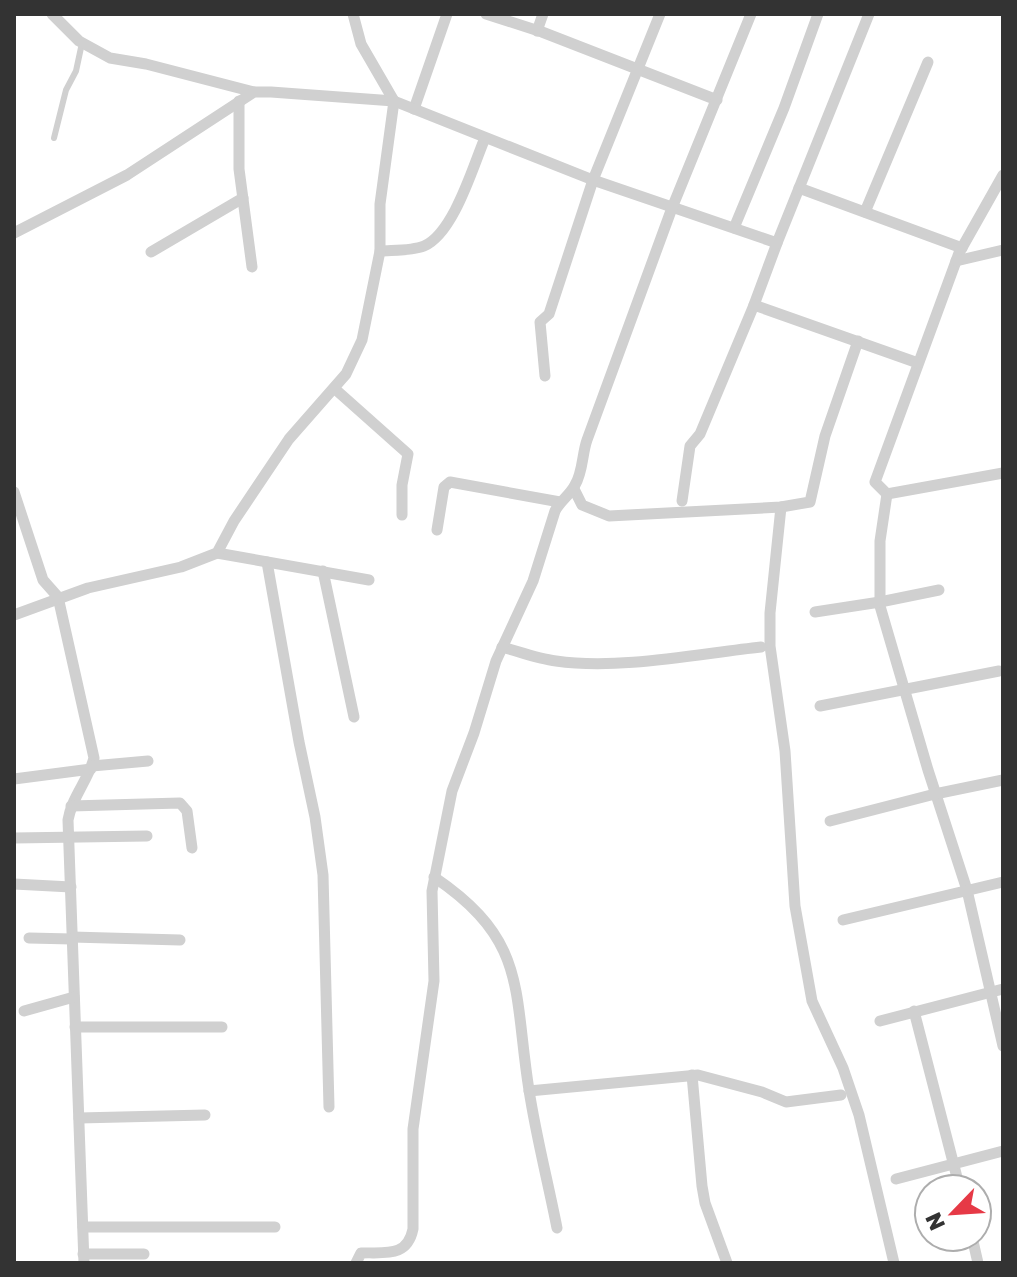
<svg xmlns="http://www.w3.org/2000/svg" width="1017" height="1277" font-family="'Golos Text',sans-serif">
<rect width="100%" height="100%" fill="#fff"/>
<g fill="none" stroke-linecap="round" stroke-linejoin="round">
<polyline stroke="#d0d0d0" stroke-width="6" points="54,138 66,90 76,71 82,43"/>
<g stroke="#d0d0d0" stroke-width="11">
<polyline points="52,14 79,41 110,58 146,64 254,92"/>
<polyline points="486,14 542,32 717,100"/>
<polyline points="537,31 543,14"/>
<polyline points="239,101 239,169 252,267"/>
<polyline points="414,109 447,14"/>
<polyline points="1003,175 959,253 875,482 887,494 1003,473"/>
<polyline points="799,188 962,248"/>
<polyline points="865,212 928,62"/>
<polyline points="734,228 784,108 818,14"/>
<polyline points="14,233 127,175 254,92 271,92 394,101 593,180 777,243 754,305 918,363"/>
<polyline points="777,243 869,14"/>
<path d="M380 251C393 250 412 251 424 246 454 233 473 166 485 138"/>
<polyline points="151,252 243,198"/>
<polyline points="956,261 1003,250"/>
<polyline points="545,376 540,322 549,314 593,180 660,14"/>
<polyline points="335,389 408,454 402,485 402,515"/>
<polyline points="574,489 582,505 609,516 781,507 810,502 825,436 858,341"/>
<path d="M14 492 43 580 58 597 94 758C88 781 72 796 68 820L84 1263"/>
<polyline points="887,494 880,541 880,606 928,770 967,890 1003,1046"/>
<polyline points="682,501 690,446 700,434 754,305"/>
<polyline points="781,507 770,613 770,646 785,751 795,906 812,1001 843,1068 859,1115 894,1263"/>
<polyline points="437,530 444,487 450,482 560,502"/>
<polyline points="217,553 369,580"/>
<polyline points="267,562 299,742 315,817 323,875 329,1107"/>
<polyline points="323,571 354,717"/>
<polyline points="815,612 880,602 939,590"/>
<polyline points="14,615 88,588 181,567 217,553 234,521 289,439 346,374 362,340 380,251 380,204 394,101 361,44 353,14"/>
<path d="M502 647C520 652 538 659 556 661 619 670 697 654 761 647"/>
<polyline points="820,706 999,671"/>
<polyline points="92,766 148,761"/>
<polyline points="14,779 91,769"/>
<polyline points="71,806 180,803 187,811 192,848"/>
<polyline points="830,821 935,794 1003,780"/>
<polyline points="14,838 147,836"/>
<path d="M434 877C528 941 513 989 529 1090 536 1136 548 1182 557 1228"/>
<polyline points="14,884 71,887"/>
<polyline points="843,920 1003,882"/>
<polyline points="72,937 180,940"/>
<polyline points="29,938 72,939"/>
<polyline points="24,1011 74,997"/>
<polyline points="914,1011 960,1189"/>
<polyline points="880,1021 1003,989"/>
<polyline points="75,1027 222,1027"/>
<polyline points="692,1075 702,1186 705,1203 727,1263"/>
<polyline points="529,1091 698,1075 762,1092 786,1102 841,1095"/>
<polyline points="79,1118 205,1115"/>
<polyline points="896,1179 1003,1151"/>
<polyline points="83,1227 275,1227"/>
<polyline points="972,1237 978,1263"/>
<polyline points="83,1254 144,1254"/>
<path d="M356 1263 361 1253C385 1252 407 1258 413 1229V1129L434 981 432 891 452 791 474 733 496 661 533 581 555 511C560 501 570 495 575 485 583 472 582 454 587 440L672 208 751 14"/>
</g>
</g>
<rect width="1017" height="1277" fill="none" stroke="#333333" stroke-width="32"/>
<g transform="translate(953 1213) rotate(245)"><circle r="38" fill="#ffffff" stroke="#adadad" stroke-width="2"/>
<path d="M0-6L14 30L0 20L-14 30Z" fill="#e63946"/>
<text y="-12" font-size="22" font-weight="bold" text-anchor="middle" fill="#333333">N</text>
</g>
</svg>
